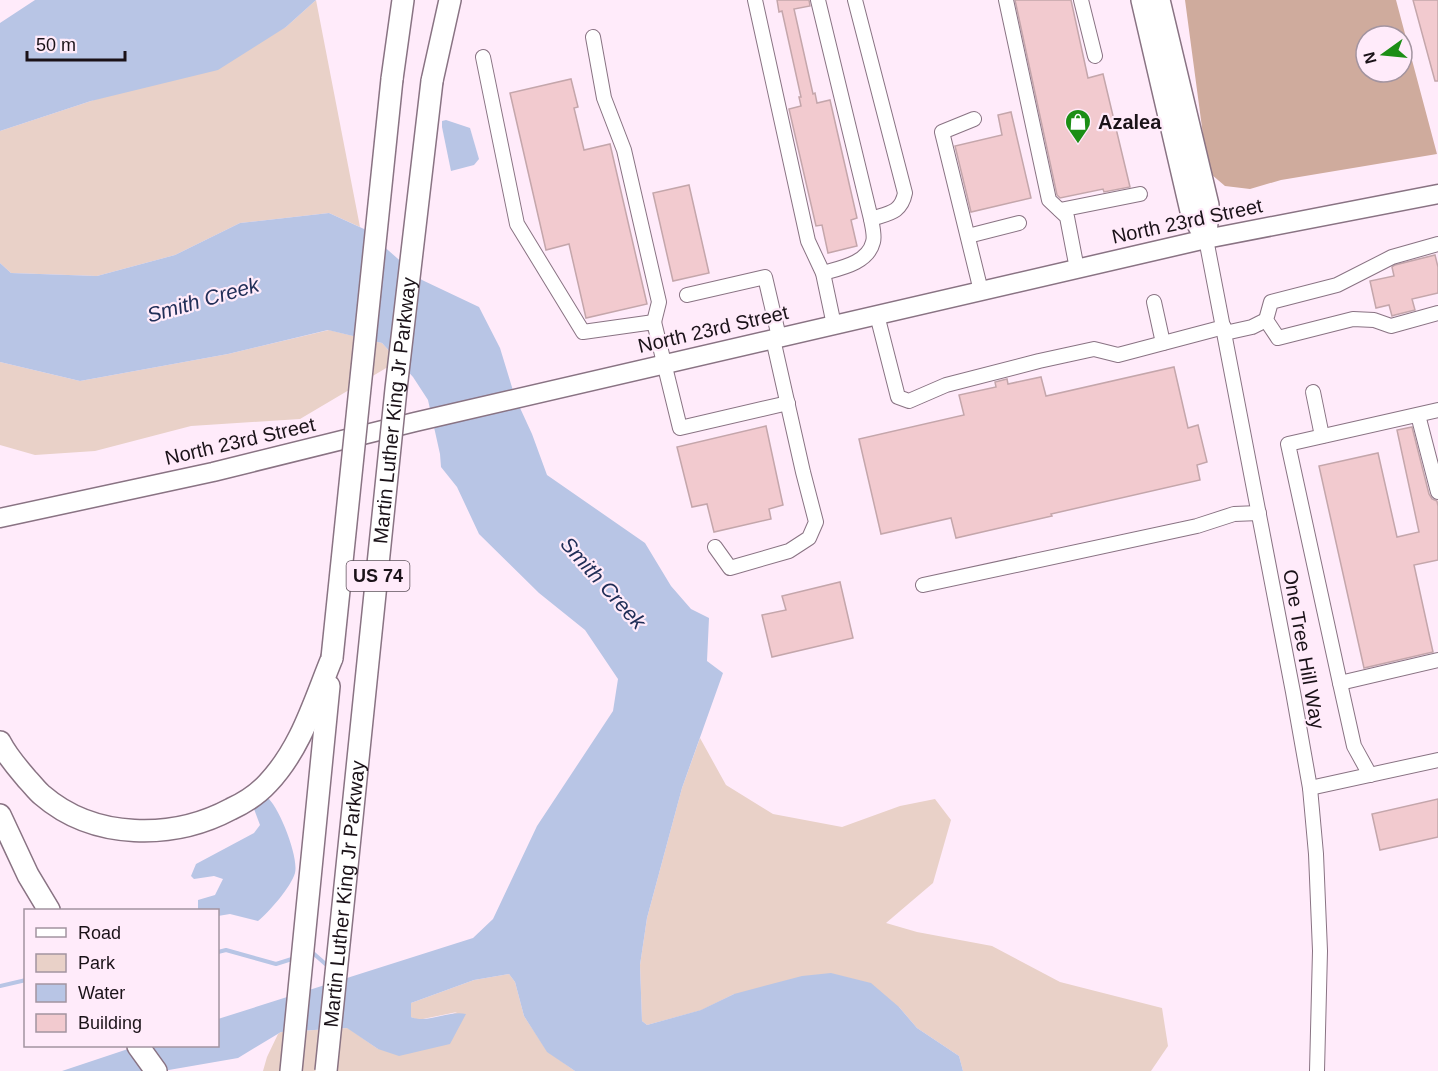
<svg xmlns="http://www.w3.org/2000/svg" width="1438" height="1071" font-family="Arial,sans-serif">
<rect width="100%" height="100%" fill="#ffebfa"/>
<g fill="#e9d1c8">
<polygon points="316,0 360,227 329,213 240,223 175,255 97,276 11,273 0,263 0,131 91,101 286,27"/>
<polygon points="329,330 382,343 398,361 300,419 191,426 95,451 35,455 0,445 0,362 80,381 228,354"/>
<polygon points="700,738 726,785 773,814 842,827 900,806 935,799 951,820 933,883 886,923 917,932 992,946 1060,982 1162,1008 1168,1046 1151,1071 963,1071 959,1056 917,1028 899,1007 734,994 702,1010 647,1025 642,1021 640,965 647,918 682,788"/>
<polygon points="509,974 515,982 524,1016 547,1051 575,1071 263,1071 267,1057 278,1034 281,1032 348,1028 378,1049 457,1012 418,1020 411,1017 411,1003 474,980"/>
</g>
<path fill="#cfab9d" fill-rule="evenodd" d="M1185 0H1396L1437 154 1281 180 1250 189 1225 186 1211 174 1203 135ZM1366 36H1402V72H1366Z"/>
<g fill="#b8c5e5">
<polygon points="35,0 316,0 286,27 218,70 91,101 0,131 0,23"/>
<polygon points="446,120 470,128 479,159 474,165 451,171 442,127 442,121"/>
<path d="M329 213 364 229 422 280 479 307 500 348 515 397 532 434 547 475 645 543 671 586 691 609 709 618 707 661 723 673 682 788 647 918 640 965 642 1021 647 1025 701 1010 734 994 802 976 831 973 871 983 899 1007 917 1028 959 1056 963 1071H575L547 1052 524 1016 515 982 509 974 474 980 411 1003V1017C428 1024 448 1010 466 1014L450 1044 399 1056 378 1049 347 1028 281 1032 238 1058 163 1071H62L137 1046H218V1019L473 938 493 919 537 826 613 711 618 679 585 630 539 593 479 534 457 487 441 467 440 454 428 400 413 377 382 343 328 330 228 354 80 381 0 362V263L11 273 97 276 175 255 240 223Z"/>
<path d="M266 796C279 806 299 857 295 873 291 887 269 912 258 921L230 914 218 916V910H198V900L215 895 223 879 214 876 194 879 191 876 196 864 254 833 260 825 254 809Z"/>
</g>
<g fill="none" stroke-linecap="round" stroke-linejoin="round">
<g stroke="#b8c5e5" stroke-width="4">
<polyline points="218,952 226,950 276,964 295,958"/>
<polyline points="311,953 313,953 330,968"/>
<polyline points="0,986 26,980"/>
</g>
</g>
<g fill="#f2cacf" stroke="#c4a6ab" stroke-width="1.5">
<polygon points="777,0 809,0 810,6 794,9 813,94 815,93 817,103 830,100 857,218 851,220 857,246 828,253 822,225 816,226 789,109 801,106 799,97 801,97 782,11 779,12"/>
<polygon points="1015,0 1071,0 1088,78 1103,74 1130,187 1104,192 1103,189 1060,198 1057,195"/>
<polygon points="1413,0 1438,0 1438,81 1435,81"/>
<polygon points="571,79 578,107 574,108 584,150 610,144 647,304 586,318 569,244 546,250 510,93"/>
<polygon points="1011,112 1031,198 971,212 955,146 1002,135 998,115"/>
<polygon points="689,185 709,273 673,281 653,193"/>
<polygon points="1435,255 1438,267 1438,293 1412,299 1415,310 1395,315 1392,316 1389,305 1376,308 1370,281 1394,276 1392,267 1395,265"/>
<polygon points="1174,367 1188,428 1198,425 1207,462 1197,465 1200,480 1051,514 1052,516 956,538 951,518 881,534 859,439 964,415 959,395 996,387 995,382 1007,379 1008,384 1041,377 1046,396"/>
<polygon points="766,426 783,505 769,509 771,519 714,532 707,504 692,507 677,447"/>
<polygon points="1412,427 1429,494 1432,499 1437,501 1438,506 1438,560 1414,565 1433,652 1364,668 1319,466 1378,453 1397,537 1419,532 1397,430"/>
<polygon points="840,582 853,638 772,657 762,615 786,610 782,596"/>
<polygon points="1438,799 1438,837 1380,850 1372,814"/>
</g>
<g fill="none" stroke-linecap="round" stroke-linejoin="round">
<defs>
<g id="minor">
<polyline points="755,0 808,241 823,273 834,325"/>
<path d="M818 0 871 219C872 225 875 236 873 242 868 263 841 268 823 273"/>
<path d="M855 0 905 193C901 213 889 213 871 219"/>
<polyline points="1006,0 1049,200 1067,217 1077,269"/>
<polyline points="1081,0 1095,56"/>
<polyline points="593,37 604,98 624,150 659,302 654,322"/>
<polyline points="483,57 517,224 583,332 654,322 680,428 788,403"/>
<polyline points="974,119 942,132 981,291"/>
<polyline points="1060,210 1140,194"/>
<polyline points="968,236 1019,223"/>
<polyline points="1206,239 1293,692 1310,788 1316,854 1320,951 1317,1071"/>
<polyline points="1438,244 1392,257 1337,285 1271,302 1266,320 1278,338 1353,319 1374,320 1391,326 1438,313"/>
<polyline points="687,295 765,277 779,337"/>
<polyline points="1154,302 1163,343"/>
<polyline points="877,315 898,397 909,401 946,385 1039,361 1094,349 1118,355 1224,327"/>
<polyline points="1225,333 1252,327 1266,320"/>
<polyline points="1313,392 1322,436"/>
<polyline points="1438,410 1288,444 1340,683 1438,660"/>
<polyline points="1418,415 1438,492"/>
<polyline points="715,547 730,568 789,551 809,538 816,522 803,472 773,339"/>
<polyline points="923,585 1197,526 1234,514 1259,513"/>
<polyline points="1340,683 1354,746 1370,775"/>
<polyline points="1310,788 1438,760"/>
</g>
<polyline id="major" points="0,518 213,472 415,422 1206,239 1438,194"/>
<g id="highway">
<polyline points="1142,0 1191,211 1206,239"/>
<polyline points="1159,0 1208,205 1206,238"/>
<polyline points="392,79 403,0"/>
<polyline points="432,81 450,0"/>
<path d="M0 742C7 756 17 767 27 779 32 784 37 791 42 795 94 840 173 840 231 809 244 803 258 794 268 783 301 748 314 702 332 658"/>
<polyline points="0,815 28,875 49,910"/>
<polyline points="138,1046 156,1071"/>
<polyline points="291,1071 329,686"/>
</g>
</defs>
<use href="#minor" stroke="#897383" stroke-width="16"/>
<use href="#major" stroke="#897383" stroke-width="21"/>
<use href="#highway" stroke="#897383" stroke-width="24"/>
<use href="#minor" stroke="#fff" stroke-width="14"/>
<use href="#major" stroke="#fff" stroke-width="18"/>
<use href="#highway" stroke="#fff" stroke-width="21"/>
<defs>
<g id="highway-bridge">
<polyline points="332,658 392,79"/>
<path id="s1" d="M326 1071 396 389 432 81"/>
</g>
</defs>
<use href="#highway-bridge" stroke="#897383" stroke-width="24" stroke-linecap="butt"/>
<use href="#highway-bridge" stroke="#fff" stroke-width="21"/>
</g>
<defs>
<symbol id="shop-pin" viewBox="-11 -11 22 30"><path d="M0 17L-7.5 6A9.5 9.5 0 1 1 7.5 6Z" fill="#1c8e15" stroke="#ffebfa"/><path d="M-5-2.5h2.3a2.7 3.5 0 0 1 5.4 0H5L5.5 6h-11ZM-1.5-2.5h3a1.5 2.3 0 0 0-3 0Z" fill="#fff"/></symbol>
</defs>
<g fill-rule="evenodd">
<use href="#shop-pin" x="1063" y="107" width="30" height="40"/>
</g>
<g text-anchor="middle" stroke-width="4.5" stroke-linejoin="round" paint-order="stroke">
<rect fill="#ffebfa" stroke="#5f535c" stroke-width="1.5" x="346.5" y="561" width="63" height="30" rx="4.5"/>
<g font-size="18" font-weight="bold" fill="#1a1218">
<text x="378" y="582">US 74</text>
</g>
<g font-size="20" font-weight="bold" fill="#1a1218" stroke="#ffebfa" text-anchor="start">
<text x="1098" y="129">Azalea</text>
</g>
<g font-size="20" fill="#1a1218" stroke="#ffebfa">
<text transform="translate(1187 221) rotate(-12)" y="7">North 23rd Street</text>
<text transform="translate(713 329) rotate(-13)" y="7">North 23rd Street</text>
<text dy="7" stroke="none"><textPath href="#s1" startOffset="664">Martin Luther King Jr Parkway</textPath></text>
<text transform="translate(240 441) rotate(-13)" y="7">North 23rd Street</text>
<text transform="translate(1304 649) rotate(80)" y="7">One Tree Hill Way</text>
<text dy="7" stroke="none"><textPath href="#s1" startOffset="178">Martin Luther King Jr Parkway</textPath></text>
</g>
<g font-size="21" font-style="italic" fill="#202e57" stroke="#ffebfa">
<text transform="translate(203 300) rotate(-16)" y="7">Smith Creek</text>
<text transform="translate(603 583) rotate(48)" y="7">Smith Creek</text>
</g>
</g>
<rect x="24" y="909" width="195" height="138" fill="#ffebfa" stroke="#a394a0" stroke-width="1.5"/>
<rect x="36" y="928" width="30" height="9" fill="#ffffff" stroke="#a394a0" stroke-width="1.5"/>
<text x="78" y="939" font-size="18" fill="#1a1218">Road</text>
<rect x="36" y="954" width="30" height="18" fill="#e9d1c8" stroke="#a394a0" stroke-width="1.5"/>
<text x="78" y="969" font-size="18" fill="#1a1218">Park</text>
<rect x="36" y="984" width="30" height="18" fill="#b8c5e5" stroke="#a394a0" stroke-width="1.5"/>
<text x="78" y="999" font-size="18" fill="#1a1218">Water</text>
<rect x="36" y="1014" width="30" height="18" fill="#f2cacf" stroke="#a394a0" stroke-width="1.5"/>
<text x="78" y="1029" font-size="18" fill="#1a1218">Building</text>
<g transform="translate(1384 54) rotate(255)"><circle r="28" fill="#ffebfa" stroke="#a394a0" stroke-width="1.5"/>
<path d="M0-4.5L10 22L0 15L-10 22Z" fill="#1c8e15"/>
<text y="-9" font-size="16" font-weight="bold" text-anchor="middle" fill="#1a1218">N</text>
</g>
<path d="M27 51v9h98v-9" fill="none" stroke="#1a1218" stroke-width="3"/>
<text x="36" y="51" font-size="18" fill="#1a1218" stroke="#ffebfa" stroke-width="4.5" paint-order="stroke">50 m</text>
</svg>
